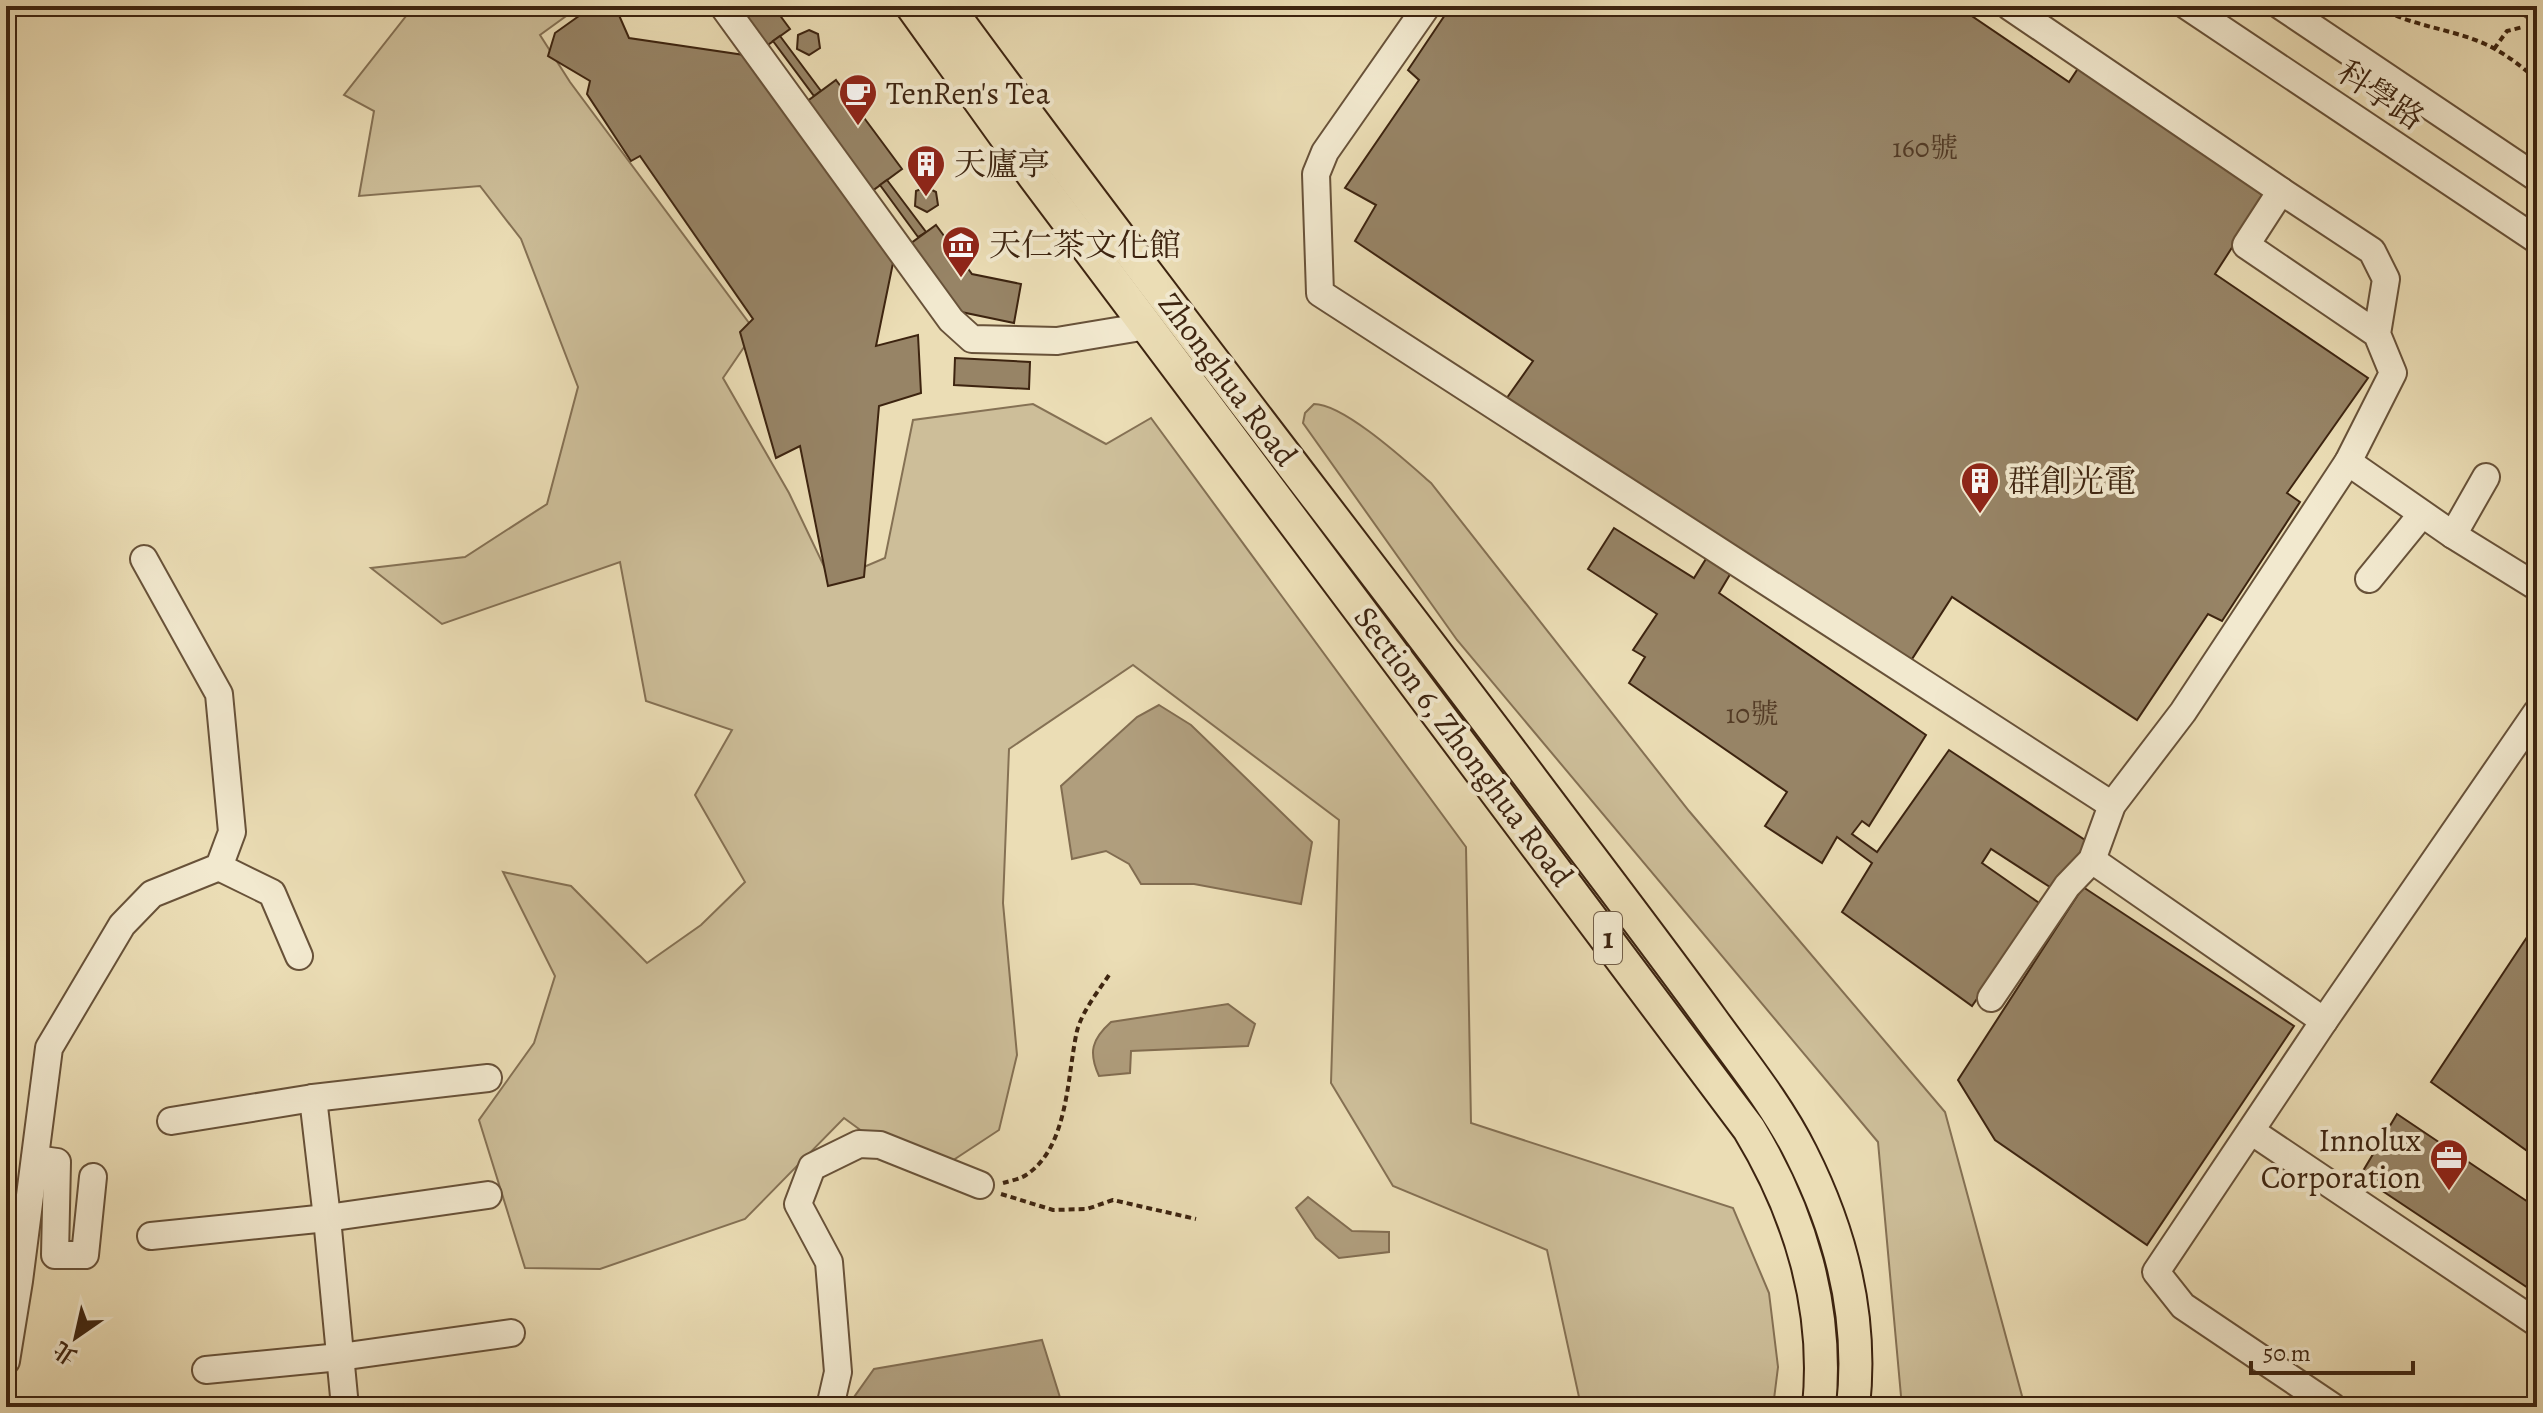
<svg xmlns="http://www.w3.org/2000/svg" width="2543" height="1413" font-family="Alegreya,'Noto Serif TC',serif">
<rect width="100%" height="100%" fill="#ebddb5"/>
<filter id="stains"><feTurbulence type="fractalNoise" baseFrequency=".0025" numOctaves="4"/><feColorMatrix values="0 0 0 0 .2 0 0 0 0 .09 0 0 0 0 .02 0 0 0 .5 -.17"/></filter>
<radialGradient id="worn" r=".72"><stop offset=".6" stop-color="#630" stop-opacity="0"/><stop offset="1" stop-color="#630" stop-opacity=".3"/></radialGradient>
<g fill="#cdbe99" stroke="#857154" stroke-width="2">
<polygon points="414,6 580,6 540,35 570,82 755,331 723,378 789,493 831,581 885,558 913,420 1033,404 1106,444 1151,418 1466,847 1471,1123 1733,1208 1769,1293 1778,1367 1773,1407 1578,1407 1579,1397 1547,1250 1393,1186 1331,1083 1339,820 1133,665 1009,749 1003,903 1017,1055 999,1130 926,1178 844,1118 745,1219 600,1269 525,1268 479,1120 534,1043 555,976 503,872 571,886 647,963 701,925 745,882 695,795 732,730 646,701 620,562 442,624 371,568 465,557 547,504 578,387 521,239 480,186 359,196 374,111 344,95"/>
<path d="M1314 404C1344 404 1407 462 1431 483L1689 811 1945 1112 2025 1407H1902L1878 1142 1457 640 1303 423 1305 413Z"/>
</g>
<g fill="#b09e7d" stroke="#826d51" stroke-width="2">
<polygon points="1159,705 1191,725 1312,842 1301,904 1194,884 1141,884 1129,864 1106,851 1072,859 1061,786 1137,717"/>
<path d="M1228 1004 1255 1024 1248 1046 1131 1051 1130 1073 1099 1076C1088 1052 1092 1039 1111 1022Z"/>
<polygon points="1308,1197 1352,1231 1389,1232 1389,1252 1339,1258 1316,1238 1296,1208"/>
<polygon points="1042,1340 1063,1407 851,1407 852,1400 874,1369"/>
</g>
<g fill="#978466" stroke="#3d2410" stroke-width="2">
<polygon points="593,6 615,6 629,38 744,55 893,263 876,346 918,335 921,393 879,406 864,577 828,586 800,446 776,458 740,332 753,319 640,156 631,161 587,94 590,81 548,56 555,33"/>
<polygon points="729,6 773,6 790,29 761,50"/>
<polygon points="1451,6 1957,6 2069,82 2081,64 2269,190 2215,274 2368,378 2287,493 2300,502 2222,621 2208,614 2137,720 1952,597 1903,673 1738,561 1719,593 1926,735 1869,826 1862,821 1852,834 1877,852 1949,750 2088,842 2053,889 1991,849 1982,863 2042,905 1972,1006 1842,912 1872,863 1837,837 1822,863 1765,826 1787,792 1629,683 1645,657 1633,650 1657,614 1588,569 1614,528 1694,578 1714,546 1504,402 1533,361 1355,241 1376,205 1345,188 1419,80 1408,70"/>
<polygon points="809,30 818,34 820,48 809,55 797,49 798,35"/>
<polygon points="780,36 821,91 814,96 773,41"/>
<polygon points="836,80 902,169 864,197 798,108"/>
<polygon points="887,180 926,232 918,237 880,185"/>
<polygon points="926,187 936,192 938,205 927,212 915,206 916,191"/>
<polygon points="936,225 972,274 1021,284 1014,323 947,309 903,249"/>
<polygon points="955,358 1030,362 1029,389 954,385"/>
<polygon points="2083,887 2294,1026 2147,1245 1995,1140 1958,1080"/>
<polygon points="2537,922 2537,1158 2431,1082"/>
<polygon points="2397,1114 2537,1208 2537,1294 2360,1176"/>
</g>
<g fill="none" stroke-linecap="round" stroke-linejoin="round">
<defs>
<g id="minor">
<polyline points="723,6 951,320 972,339 1057,341 1147,326"/>
<polyline points="1427,6 1325,152 1316,174 1320,293 2112,805"/>
<polyline points="2009,6 2281,191"/>
<polyline points="2187,6 2537,240"/>
<polyline points="2281,6 2537,178"/>
<polyline points="2534,6 2537,8"/>
<polyline points="2348,462 2453,535 2537,587"/>
<polyline points="2453,535 2486,477"/>
<polyline points="2369,579 2422,514"/>
<polyline points="2092,860 2324,1021"/>
<polyline points="219,867 272,893 299,956"/>
<polyline points="1991,998 2067,886 2092,860 2112,805 2183,712 2348,462 2393,373 2377,334 2386,279 2372,251 2281,191 2246,245 2377,334"/>
<polyline points="313,1098 327,1218 345,1407"/>
<polyline points="171,1121 313,1098 488,1078"/>
<polyline points="2251,1131 2537,1323"/>
<polyline points="35,1159 57,1162 55,1255 85,1255 93,1177"/>
<polyline points="151,1236 327,1218 488,1195"/>
<polyline points="6,1361 19,1281 49,1048 122,925 152,894 219,867 232,832 219,694 144,559"/>
<polyline points="206,1370 340,1357 511,1333"/>
<polyline points="830,1407 838,1372 829,1262 798,1204 812,1167 859,1144 880,1145 980,1185"/>
<polyline points="2333,1407 2183,1306 2156,1272 2324,1021 2537,712"/>
</g>
<g id="major">
<path d="M912 6 1034 176 1749 1129C1800 1213 1829 1308 1819 1407"/>
<path d="M947 6C1138 267 1338 522 1532 780 1592 860 1652 938 1711 1019 1742 1062 1777 1105 1801 1153 1841 1232 1863 1318 1853 1407"/>
</g>
</defs>
<use href="#minor" stroke="#685239" stroke-width="30"/>
<use href="#major" stroke="#3d2410" stroke-width="36"/>
<g stroke="#3d2410" stroke-width="4" stroke-dasharray="6 4" stroke-linecap="butt">
<path d="M2378 6C2411 27 2450 28 2485 44 2505 53 2521 66 2537 80"/>
<polyline points="2494,49 2507,31 2523,27"/>
<path d="M1003 1183C1010 1181 1020 1179 1026 1175 1069 1147 1067 1075 1077 1031 1082 1011 1100 989 1111 972"/>
<polyline points="1001,1194 1053,1210 1087,1209 1113,1200 1196,1219"/>
</g>
<use href="#minor" stroke="#f2e9cf" stroke-width="26"/>
<use href="#major" stroke="#ebddb5" stroke-width="32"/>
</g>
<defs>
<symbol id="cafe-pin" viewBox="-11 -11 22 30"><path d="M0 17L-7.5 6A9.5 9.5 0 1 1 7.5 6Z" fill="#8f2418" stroke="#f2e9cf"/><path d="M-5.5-4.5H6V0H3Q3 3.5 0 3.5H-2.5Q-5.5 3.5-5.5 0ZM3-3.2v2h1.7v-2ZM-6 4.5H4V6H-6Z" fill="#fff"/></symbol>
<symbol id="building-pin" viewBox="-11 -11 22 30"><path d="M0 17L-7.5 6A9.5 9.5 0 1 1 7.5 6Z" fill="#8f2418" stroke="#f2e9cf"/><path d="M-4-6H4V6H1V3H-1V6H-4ZM-2.5-4.3h1.7v1.8h-1.7ZM.8-4.3h1.7v1.8H.8ZM-2.5-1h1.7V.8h-1.7ZM.8-1h1.7V.8H.8Z" fill="#fff"/></symbol>
<symbol id="museum-pin" viewBox="-11 -11 22 30"><path d="M0 17L-7.5 6A9.5 9.5 0 1 1 7.5 6Z" fill="#8f2418" stroke="#f2e9cf"/><path d="M0-6L6-3V-2H-6V-3ZM-5-1h2V3h-2ZM-1-1h2V3h-2ZM3-1h2V3H3ZM-6 4H6V6H-6Z" fill="#fff"/></symbol>
<symbol id="office-pin" viewBox="-11 -11 22 30"><path d="M0 17L-7.5 6A9.5 9.5 0 1 1 7.5 6Z" fill="#8f2418" stroke="#f2e9cf"/><path d="M-6-3h4V-5.5h4V-3h4V5H-6ZM-1-4.5V-3h2v-1.5ZM-6 0V1H6V0Z" fill="#fff"/></symbol>
</defs>
<g fill-rule="evenodd">
<use href="#cafe-pin" x="836" y="71" width="44" height="60"/>
<use href="#building-pin" x="904" y="142" width="44" height="60"/>
<use href="#museum-pin" x="939" y="223" width="44" height="60"/>
<use href="#building-pin" x="1958" y="459" width="44" height="60"/>
<use href="#office-pin" x="2427" y="1136" width="44" height="60"/>
</g>
<g text-anchor="middle" stroke-width="8" stroke-linejoin="round" paint-order="stroke">
<g font-size="28" fill="#543c26">
<text x="1925" y="157">160號</text>
<text x="1752" y="723">10號</text>
</g>
<rect fill="#f2e9cf" stroke="#735f49" stroke-width="2" x="1594" y="912" width="28" height="52" rx="6"/>
<g font-size="30" font-weight="bold" fill="#3d2410">
<text x="1608" y="948">1</text>
</g>
<g font-size="32" fill="#3d2410" stroke="#f2e9cf" text-anchor="start">
<text x="886" y="104">TenRen's Tea</text>
<text x="954" y="175">天廬亭</text>
<text x="989" y="256">天仁茶文化館</text>
<text x="2008" y="492">群創光電</text>
<text x="2421" y="1151" text-anchor="end">Innolux<tspan x="2421" dy="37">Corporation</tspan></text>
</g>
<g font-size="32" fill="#3d2410" stroke="#f2e9cf">
<text transform="translate(2381 95) rotate(34)" y="11">科學路</text>
<text transform="translate(1228 379) rotate(53)" y="11">Zhonghua Road</text>
<text transform="translate(1464 746) rotate(53)" y="11">Section 6, Zhonghua Road</text>
</g>
</g>
<rect width="2543" height="1413" fill="none" stroke="#ebddb5" stroke-width="32"/>
<rect x="8" y="8" width="2527" height="1397" fill="none" stroke="#3d2410" stroke-width="4"/>
<rect x="16" y="16" width="2511" height="1381" fill="none" stroke="#3d2410" stroke-width="2"/>
<g transform="translate(76 1337) rotate(214)" stroke="#f2e9cf" stroke-width="6" paint-order="stroke">
<path d="M0-6L14 30L0 20L-14 30Z" fill="#3d2410"/>
<text y="-12" font-size="22" font-weight="bold" text-anchor="middle" fill="#3d2410">北</text>
</g>
<path d="M2251 1361v12h162v-12" fill="none" stroke="#3d2410" stroke-width="4"/>
<text x="2263" y="1361" font-size="24" fill="#3d2410" stroke="#f2e9cf" stroke-width="6" paint-order="stroke">50 m</text>
<rect width="100%" height="100%" filter="url(#stains)"/>
<rect width="100%" height="100%" fill="url(#worn)"/>
</svg>
